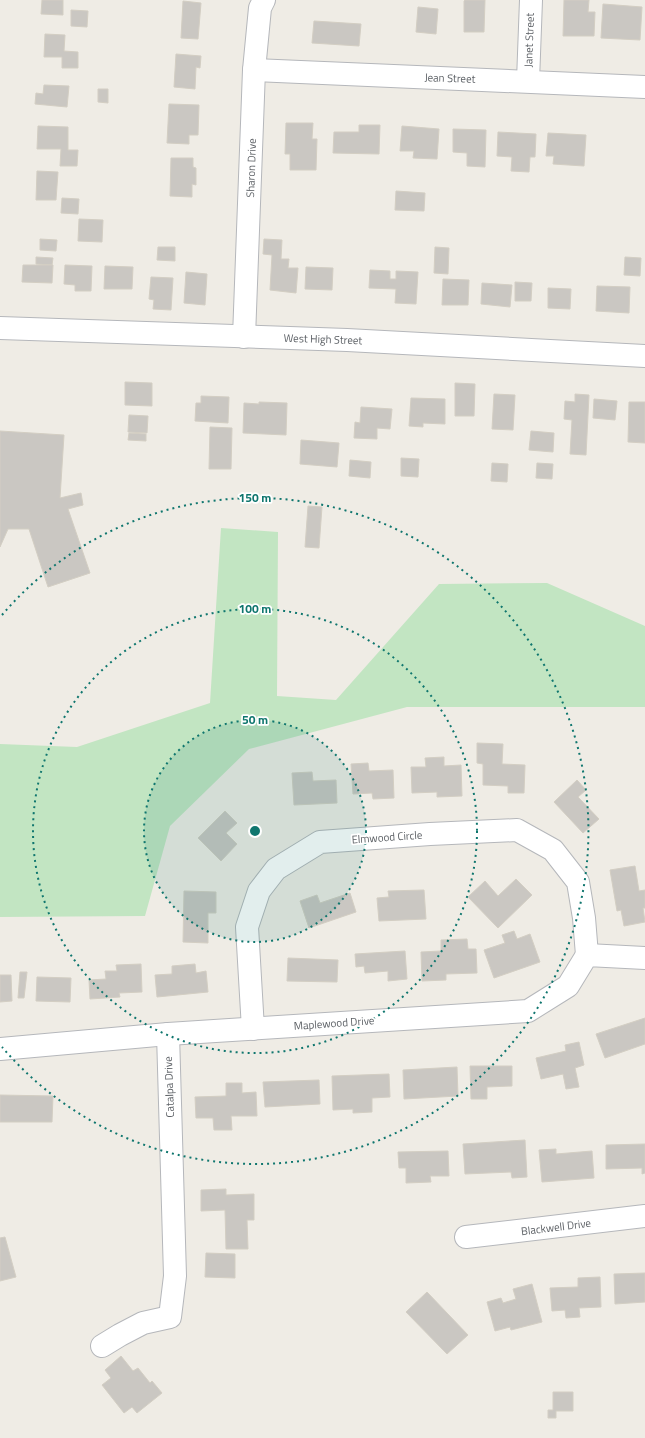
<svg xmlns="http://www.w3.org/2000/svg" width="645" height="1438" font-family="'Titillium Web',sans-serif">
<rect width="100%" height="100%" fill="#efece5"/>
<polygon fill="#c2e5c2" points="221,528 278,532 277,696 336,700 439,584 547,583 645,626 645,707 407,707 249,749 170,826 145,916 0,917 0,744 77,747 210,703"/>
<g fill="#cac7c2" stroke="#d3cec3">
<polygon points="42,0 63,0 63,15 41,14"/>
<polygon points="465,0 485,0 484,32 464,32 464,1"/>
<polygon points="564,0 589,0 588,12 595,12 594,36 563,36"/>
<polygon points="183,1 201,3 198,39 181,38"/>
<polygon points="603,4 642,7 640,40 601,38"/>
<polygon points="418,7 438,9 436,34 416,32"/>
<polygon points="71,10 88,11 87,27 71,26"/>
<polygon points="314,21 361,24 359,46 312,43"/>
<polygon points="45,34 65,35 64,51 78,52 78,68 62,68 62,57 44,57"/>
<polygon points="176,54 201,56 200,68 196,67 195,89 174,87"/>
<polygon points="44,85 69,86 67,107 35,104 36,93 43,94"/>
<polygon points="98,89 108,89 108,103 98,102"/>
<polygon points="169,104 199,105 198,135 189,135 189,144 167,143"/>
<polygon points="286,123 313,123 312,139 317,139 316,170 290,170 290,154 285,154"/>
<polygon points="359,125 380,125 379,154 333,153 334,132 359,132"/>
<polygon points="38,126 68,127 68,150 78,150 77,166 60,166 61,149 37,149"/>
<polygon points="402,126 439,129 437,159 413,158 414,151 400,151"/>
<polygon points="453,129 486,130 485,167 467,166 467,153 453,152"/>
<polygon points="498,132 536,134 535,157 530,157 529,172 511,171 512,157 497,156"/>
<polygon points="548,133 586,135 584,166 553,164 554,156 546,156"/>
<polygon points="171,158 193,158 193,167 196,168 196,185 192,184 192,197 170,196"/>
<polygon points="37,171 58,172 56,200 36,200"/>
<polygon points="396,191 425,193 424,211 395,210"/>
<polygon points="62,198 79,199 78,214 61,213"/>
<polygon points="79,219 103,220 102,242 78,241"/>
<polygon points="40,239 57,240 56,251 40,250"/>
<polygon points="264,239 282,240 281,259 289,259 288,268 298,268 296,293 270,290 272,255 263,254"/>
<polygon points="158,247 175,247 175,261 157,260"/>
<polygon points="435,247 449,248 448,274 434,273"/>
<polygon points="36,257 53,258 52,265 36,264"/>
<polygon points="625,257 641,258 640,276 624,275"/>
<polygon points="23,265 53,265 52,283 22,282"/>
<polygon points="65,265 92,266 91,291 75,291 75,285 64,284"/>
<polygon points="105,266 133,267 132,289 104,289"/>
<polygon points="306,267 333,268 332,290 305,289"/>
<polygon points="370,270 390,271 390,279 396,279 396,271 418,272 416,304 395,303 396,289 369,288"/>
<polygon points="186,272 207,274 205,305 184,303"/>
<polygon points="151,277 173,278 171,310 153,309 154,300 149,299"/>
<polygon points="443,279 469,280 468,305 442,305"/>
<polygon points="515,282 532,283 531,301 515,301"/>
<polygon points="482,283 512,285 510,307 481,304"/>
<polygon points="597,286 630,287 629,313 596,311"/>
<polygon points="548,288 571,289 570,309 548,308"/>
<polygon points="125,382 152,383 152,406 125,405"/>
<polygon points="455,383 475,384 474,416 455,416"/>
<polygon points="494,394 515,395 513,430 492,429"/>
<polygon points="575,394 589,395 586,455 570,454 572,420 564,419 565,401 575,402"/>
<polygon points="201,396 229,397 228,423 195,421 196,403 201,403"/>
<polygon points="411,398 445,399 445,424 423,423 423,427 409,426"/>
<polygon points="594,399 617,401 615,420 593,418"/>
<polygon points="259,402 287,403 286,435 243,433 244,403 259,404"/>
<polygon points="629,402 645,402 645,443 628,442"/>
<polygon points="361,407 392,409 390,429 377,428 377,439 354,438 355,422 360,423"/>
<polygon points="129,415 148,416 147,433 128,432"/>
<polygon points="210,427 232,428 231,469 209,469"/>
<polygon points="0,431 64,435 60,498 81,493 83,505 68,509 90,573 48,587 29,529 8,529 0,547"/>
<polygon points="531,431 554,433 553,452 529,450"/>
<polygon points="129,433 146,434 146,441 128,440"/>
<polygon points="301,440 339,443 337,467 300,464"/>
<polygon points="401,458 419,459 418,477 401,476"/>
<polygon points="350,460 371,462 370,478 349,476"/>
<polygon points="492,463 508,464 507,482 491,481"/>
<polygon points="537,463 553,464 552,479 536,478"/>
<polygon points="308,506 322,507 319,548 305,547"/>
<polygon points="477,743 503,744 502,764 525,765 524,793 508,793 508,786 483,785 483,764 477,763"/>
<polygon points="444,757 444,766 461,765 462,796 437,797 437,792 412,793 411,767 426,767 425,758"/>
<polygon points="368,763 369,771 393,770 394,798 373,799 372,793 353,794 351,764"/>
<polygon points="312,772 313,781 336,780 337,803 294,805 292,773"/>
<polygon points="577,780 586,790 578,797 599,819 583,833 554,802"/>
<polygon points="225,811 237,823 226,833 237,844 221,861 198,838"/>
<polygon points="635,866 639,891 645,890 645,908 643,908 645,922 624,926 621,910 617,911 610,870"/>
<polygon points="516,879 532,895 498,928 468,897 485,881 498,896"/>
<polygon points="424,890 426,919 379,921 377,898 389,897 388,891"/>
<polygon points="184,891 216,892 216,913 208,913 208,943 183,942"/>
<polygon points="350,893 356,912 309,928 300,901 317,895 320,903"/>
<polygon points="514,931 517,939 530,934 540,962 494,978 484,950 505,943 502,935"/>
<polygon points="467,939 468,949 476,949 477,973 446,974 446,980 422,981 421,952 441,951 441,940"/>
<polygon points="405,951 407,979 388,981 388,971 365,973 364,966 356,967 355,954"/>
<polygon points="288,958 338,960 337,982 287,981"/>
<polygon points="141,964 142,992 119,993 120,997 90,999 89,980 106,979 105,971 117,971 116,965"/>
<polygon points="195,964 196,973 206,971 208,992 157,997 155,975 172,974 172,966"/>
<polygon points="20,972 27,972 24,998 18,998"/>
<polygon points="0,975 11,975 12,1001 0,1002"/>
<polygon points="37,977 71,978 70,1002 36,1001"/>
<polygon points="645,1018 645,1044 605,1058 596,1034"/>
<polygon points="579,1042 584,1065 575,1068 579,1087 566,1089 563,1074 541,1079 536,1058 566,1051 565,1045"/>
<polygon points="470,1066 512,1066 512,1086 487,1087 487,1099 471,1099"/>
<polygon points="457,1067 458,1096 404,1099 403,1070"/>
<polygon points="389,1074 390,1097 372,1098 372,1112 353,1113 353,1109 333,1110 332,1076"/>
<polygon points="319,1080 320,1104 265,1107 263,1082"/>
<polygon points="226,1083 242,1083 242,1093 256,1092 257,1116 231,1116 232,1130 214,1130 213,1118 196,1118 195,1097 226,1096"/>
<polygon points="0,1095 53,1096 52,1122 0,1122"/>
<polygon points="525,1140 527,1177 512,1178 511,1172 465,1174 463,1144"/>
<polygon points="645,1144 645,1173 642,1174 642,1168 606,1169 606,1145"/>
<polygon points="556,1149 556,1154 592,1151 594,1178 542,1182 539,1150"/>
<polygon points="448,1151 449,1176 430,1176 431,1182 406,1183 406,1168 399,1168 398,1152"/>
<polygon points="226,1189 226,1195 254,1194 254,1220 247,1220 248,1249 226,1249 225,1210 201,1211 201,1190"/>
<polygon points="5,1237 16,1277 0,1281 0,1238"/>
<polygon points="206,1253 235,1254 235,1278 205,1277"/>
<polygon points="645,1273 645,1302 615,1304 614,1274"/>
<polygon points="600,1277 601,1307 579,1308 580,1317 566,1318 565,1310 552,1311 550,1288 578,1287 578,1278"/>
<polygon points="532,1284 542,1322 511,1330 510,1327 495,1331 487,1302 501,1298 503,1303 516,1299 513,1289"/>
<polygon points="427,1292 468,1335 447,1354 406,1312"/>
<polygon points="121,1356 133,1371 138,1368 150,1383 152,1381 162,1393 137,1413 132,1407 124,1413 102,1385 111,1378 105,1370"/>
<polygon points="553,1392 573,1392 573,1411 556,1411 556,1418 548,1418 548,1410 553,1410"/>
</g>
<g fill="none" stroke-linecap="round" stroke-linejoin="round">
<defs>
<g id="minor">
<polyline points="254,70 645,87"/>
<polyline points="528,81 531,0"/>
<polyline points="0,328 347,340 645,356"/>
<polyline points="244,337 254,70 260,8 264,0"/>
<polyline points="253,1029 247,927 259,891 276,869 320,842 430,834 517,830 553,850 578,882 584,918 587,955"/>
<polyline points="0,1049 168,1034 528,1011 568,986 587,955 645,958"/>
<polyline points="466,1237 645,1216"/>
<polyline points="102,1346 120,1335 143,1323 170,1317 175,1276 168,1034"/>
</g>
</defs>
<use href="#minor" stroke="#b5b7bb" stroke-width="24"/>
<use href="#minor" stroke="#fff" stroke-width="22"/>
</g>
<circle cx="255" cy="831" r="111" fill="#0f766e" fill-opacity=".12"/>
<g fill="none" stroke="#0f766e" stroke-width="2" stroke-dasharray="2 4">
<circle cx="255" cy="831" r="111"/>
<circle cx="255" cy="831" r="222"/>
<path d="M2 615A333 333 0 1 1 2 1047"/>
</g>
<g text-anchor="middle" stroke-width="3.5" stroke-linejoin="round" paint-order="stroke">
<g font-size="11" fill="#5c6065" stroke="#fff">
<text transform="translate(529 40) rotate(-88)" y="4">Janet Street</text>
<text transform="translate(450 78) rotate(2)" y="4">Jean Street</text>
<text transform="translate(251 168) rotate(-88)" y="4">Sharon Drive</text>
<text transform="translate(323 339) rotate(2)" y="4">West High Street</text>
<text transform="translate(387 837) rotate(-4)" y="4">Elmwood Circle</text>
<text transform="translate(334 1023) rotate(-4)" y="4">Maplewood Drive</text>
<text transform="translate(169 1087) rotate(-92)" y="4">Catalpa Drive</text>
<text transform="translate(556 1227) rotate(-7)" y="4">Blackwell Drive</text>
</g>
</g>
<circle cx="255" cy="831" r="6" fill="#0f766e" stroke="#fff" stroke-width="2"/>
<g font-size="12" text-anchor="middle" font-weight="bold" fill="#0f766e" stroke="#fff" stroke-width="3.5" stroke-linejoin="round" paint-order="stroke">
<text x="255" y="502">150 m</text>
<text x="255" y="613">100 m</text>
<text x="255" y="724">50 m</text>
</g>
</svg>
